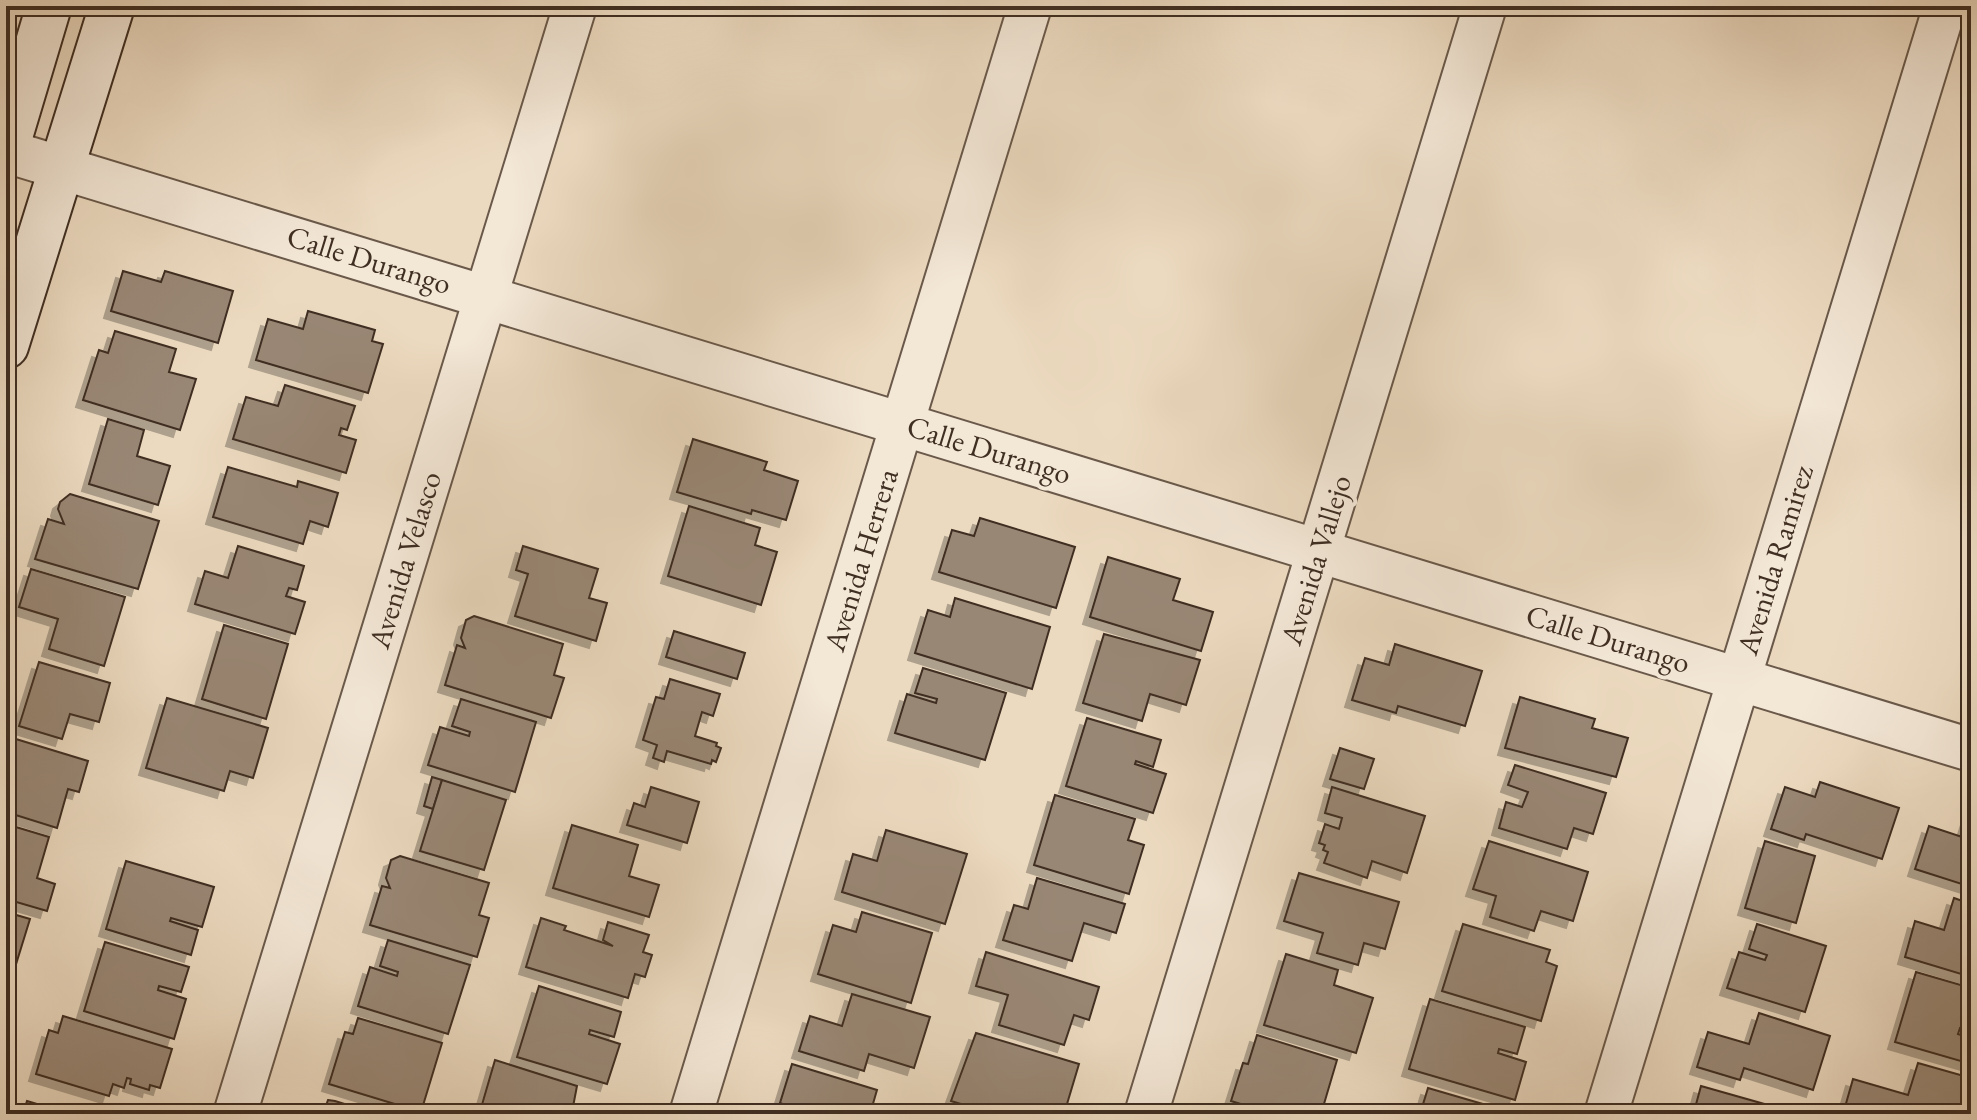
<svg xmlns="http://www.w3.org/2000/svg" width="1977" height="1120" font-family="'EB Garamond',serif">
<defs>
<filter id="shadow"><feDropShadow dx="-7" dy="7" stdDeviation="0" flood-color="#0004"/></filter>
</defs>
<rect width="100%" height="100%" fill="#ecdac0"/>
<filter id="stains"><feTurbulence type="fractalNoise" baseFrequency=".0025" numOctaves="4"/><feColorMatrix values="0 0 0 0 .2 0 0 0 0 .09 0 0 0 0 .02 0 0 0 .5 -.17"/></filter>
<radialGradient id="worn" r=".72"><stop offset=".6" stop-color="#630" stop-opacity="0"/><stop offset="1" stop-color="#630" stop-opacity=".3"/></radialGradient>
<g fill="#998774" stroke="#3f2e22" stroke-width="2" filter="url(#shadow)">
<polygon points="123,271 161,282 165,271 233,291 218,343 111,311"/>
<polygon points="308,311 375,330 372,341 383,344 368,393 256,360 268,319 303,329"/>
<polygon points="115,331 176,349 169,372 196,379 180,430 83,400 99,350 108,353"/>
<polygon points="285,385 355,406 347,430 341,428 339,435 356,440 346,473 233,439 246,397 278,406"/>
<polygon points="108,419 144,430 137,456 170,466 158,505 89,484"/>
<polygon points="693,439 767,462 764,470 798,481 786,520 752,510 751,514 677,492"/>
<polygon points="228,467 297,487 298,481 338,493 328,527 310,521 303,544 213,517"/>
<polygon points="70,494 159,521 138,589 35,559 48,519 64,524 58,509 60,502"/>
<polygon points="689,506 760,528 755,545 777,552 761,605 668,576"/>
<polygon points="980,518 1075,547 1056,608 939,572 952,530 974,536"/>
<polygon points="238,546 304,566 297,590 289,588 286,596 305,602 295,634 195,604 205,571 228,578"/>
<polygon points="523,546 598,569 589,598 607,603 596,641 515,616 528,574 516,570"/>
<polygon points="1108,557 1180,579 1173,600 1213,612 1201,651 1090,617"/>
<polygon points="31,569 125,597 104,666 49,649 58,619 19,607"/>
<polygon points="955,598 1050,627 1032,689 915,653 928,610 950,617"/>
<polygon points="474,616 563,644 554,675 564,678 551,718 445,685 457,645 465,648 461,638 466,620"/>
<polygon points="224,625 288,644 266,719 202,699"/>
<polygon points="674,631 745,653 737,679 666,657"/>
<polygon points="1104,634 1200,660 1186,705 1150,694 1142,721 1083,703"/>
<polygon points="1395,644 1482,671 1465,726 1398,706 1396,713 1352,700 1365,658 1389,665"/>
<polygon points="39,662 110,683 99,722 70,714 62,739 19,726"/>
<polygon points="923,668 1006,693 985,760 895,733 907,694 936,703 937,699 915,693"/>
<polygon points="670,679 720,694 713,716 702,712 695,736 717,743 716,746 721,748 716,762 712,760 711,764 667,751 664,762 653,758 657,745 643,740 656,697 664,699"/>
<polygon points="1520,697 1595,719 1592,728 1628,738 1616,777 1505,748"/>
<polygon points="167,698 268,728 253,778 230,771 224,791 146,768"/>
<polygon points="461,699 536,722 515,792 428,765 440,727 469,736 470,732 452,726"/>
<polygon points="1087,718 1161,740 1153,767 1136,761 1135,764 1166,774 1153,813 1066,786"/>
<polygon points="6,736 88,761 79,792 68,789 57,828 6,812"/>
<polygon points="1340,748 1374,759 1364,789 1330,779"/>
<polygon points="1515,765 1606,793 1593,834 1574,828 1567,849 1499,828 1506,802 1522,807 1528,792 1508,785"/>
<polygon points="432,777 442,780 433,809 424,806"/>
<polygon points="442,780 506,800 484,870 420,851"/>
<polygon points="1820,782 1899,808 1882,859 1806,834 1804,840 1771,829 1785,787 1815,797"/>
<polygon points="651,787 699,802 687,843 627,825 634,803 645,807"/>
<polygon points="1332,787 1425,816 1407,873 1372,861 1367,878 1324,863 1328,852 1323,850 1325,845 1319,843 1325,824 1339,829 1342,818 1325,813"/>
<polygon points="1055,795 1135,819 1128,840 1144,845 1129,894 1034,865"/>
<polygon points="1968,818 1971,819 1971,887 1915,869 1929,826 1962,837"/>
<polygon points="6,824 49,837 37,878 55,884 47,911 6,899"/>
<polygon points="572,825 638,845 629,876 659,885 649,917 553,888"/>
<polygon points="886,830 967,854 945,924 842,892 853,854 877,861"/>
<polygon points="1489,841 1588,872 1573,921 1541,911 1534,931 1490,917 1496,896 1473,889"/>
<polygon points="1765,841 1815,856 1796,923 1745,908"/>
<polygon points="400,856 489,883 479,915 489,918 477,957 370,925 382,886 390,888 386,878 391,860"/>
<polygon points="126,861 214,887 202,927 171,918 170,921 198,930 191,955 106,929"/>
<polygon points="1299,873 1399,902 1385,949 1364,943 1358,965 1317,953 1323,933 1284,921"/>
<polygon points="1037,878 1125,904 1116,933 1084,923 1072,961 1003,940 1014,905 1028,909"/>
<polygon points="1954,898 1971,904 1971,977 1905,957 1915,921 1944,930"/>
<polygon points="6,912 30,919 9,987 6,986"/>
<polygon points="862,912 932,933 911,1003 818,974 833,925 856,932"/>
<polygon points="541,918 566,926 564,930 613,946 603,940 608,922 649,935 643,952 652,955 645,977 635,974 628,998 526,967"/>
<polygon points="1463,924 1550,950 1546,962 1557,966 1541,1021 1442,991"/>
<polygon points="1757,924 1826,946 1805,1012 1727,988 1739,952 1765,960 1767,955 1749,949"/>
<polygon points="388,940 470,965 448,1034 358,1006 370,967 397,976 398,972 380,966"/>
<polygon points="105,942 189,967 181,992 159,986 158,990 186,999 174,1039 84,1011"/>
<polygon points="986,952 1099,987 1089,1020 1074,1015 1064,1045 999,1025 1008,995 976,986"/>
<polygon points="1286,954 1338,970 1334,985 1373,998 1356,1053 1264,1025"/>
<polygon points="1916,972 1971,988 1971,1032 1960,1028 1958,1034 1971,1038 1971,1064 1895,1042"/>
<polygon points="539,986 621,1012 614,1037 590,1030 589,1034 620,1044 607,1084 517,1057"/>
<polygon points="852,994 930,1017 914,1068 869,1054 864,1071 799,1051 810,1016 842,1026"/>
<polygon points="1430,999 1525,1027 1517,1054 1499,1049 1498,1053 1526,1062 1515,1100 1409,1069"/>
<polygon points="1759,1013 1830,1036 1813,1090 1744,1068 1740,1080 1697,1067 1708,1032 1749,1044"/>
<polygon points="63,1016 172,1049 160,1088 150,1085 149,1090 130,1084 131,1079 127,1078 124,1088 113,1084 109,1096 36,1074 49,1030 58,1033"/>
<polygon points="358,1018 442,1043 421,1112 329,1084 345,1032 353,1034"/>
<polygon points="976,1033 1079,1064 1064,1114 1040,1109 1039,1114 994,1114 951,1101"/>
<polygon points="1257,1035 1337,1060 1321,1114 1273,1114 1231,1101 1243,1063 1248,1064"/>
<polygon points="495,1060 577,1086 572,1112 577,1114 500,1114 481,1108"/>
<polygon points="1918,1063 1971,1078 1971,1114 1843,1114 1853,1079 1908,1095"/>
<polygon points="792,1064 877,1090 870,1114 809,1114 780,1103"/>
<polygon points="1701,1086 1782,1109 1780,1114 1714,1114 1695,1108"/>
<polygon points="1428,1088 1500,1109 1499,1114 1420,1114"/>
<polygon points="328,1100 335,1101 377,1114 323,1114"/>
<polygon points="27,1101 70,1114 23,1114"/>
</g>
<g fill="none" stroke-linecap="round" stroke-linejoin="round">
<defs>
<g id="street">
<polyline points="6,151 1971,750"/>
<polyline points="235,1114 575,6"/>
<polyline points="691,1114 1030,6"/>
<polyline points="1146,1114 1485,6"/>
<polyline points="1606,1114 1945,6"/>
</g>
<g id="secondary">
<polyline points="6,150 49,6"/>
<polyline points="6,346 112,6"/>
</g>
</defs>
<use href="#street" stroke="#6a594a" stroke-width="46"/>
<use href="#secondary" stroke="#3f2e22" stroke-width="48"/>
<use href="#street" stroke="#f3e7d6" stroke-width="42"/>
<use href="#secondary" stroke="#f3e7d6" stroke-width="44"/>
</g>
<g text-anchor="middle" stroke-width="8" stroke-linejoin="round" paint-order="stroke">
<g font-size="30" fill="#3f2e22" stroke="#f3e7d6">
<text transform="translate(369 260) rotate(17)" y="10">Calle Durango</text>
<text transform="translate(989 450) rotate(17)" y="10">Calle Durango</text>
<text transform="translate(405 560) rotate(-73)" y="10">Avenida Velasco</text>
<text transform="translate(861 560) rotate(-73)" y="10">Avenida Herrera</text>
<text transform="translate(1316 560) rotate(-73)" y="10">Avenida Vallejo</text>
<text transform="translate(1775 560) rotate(-73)" y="10">Avenida Ramirez</text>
<text transform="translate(1608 639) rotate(17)" y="10">Calle Durango</text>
</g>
</g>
<rect width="1977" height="1120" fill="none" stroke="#ecdac0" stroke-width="32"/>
<rect x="8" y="8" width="1961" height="1104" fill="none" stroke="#3f2e22" stroke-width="4"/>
<rect x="16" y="16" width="1945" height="1088" fill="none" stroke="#3f2e22" stroke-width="2"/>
<rect width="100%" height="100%" filter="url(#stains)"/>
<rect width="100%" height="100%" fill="url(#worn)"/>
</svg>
